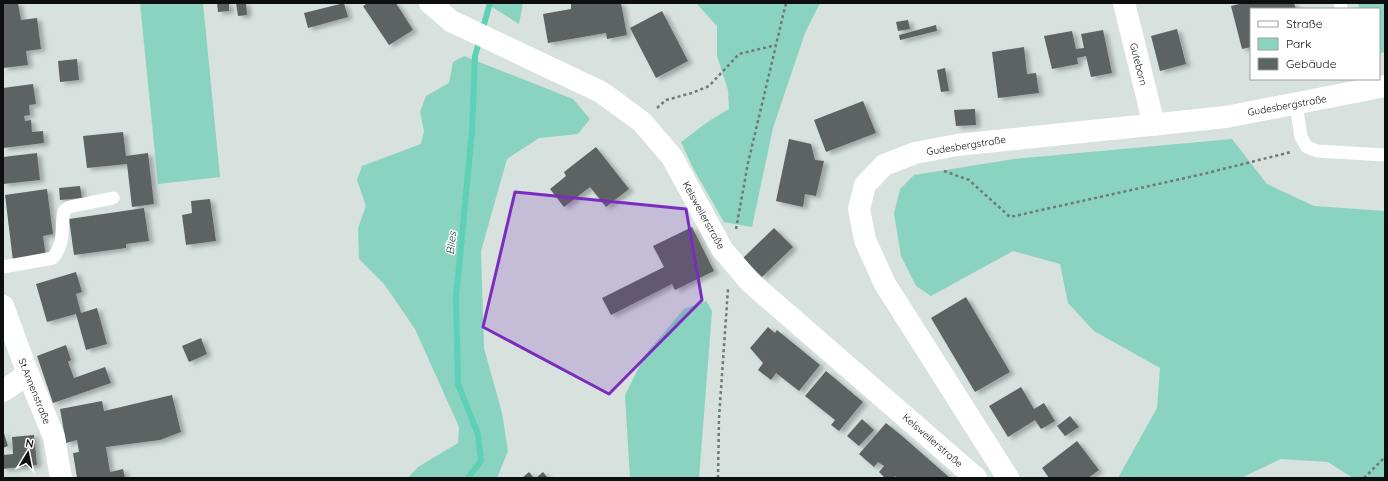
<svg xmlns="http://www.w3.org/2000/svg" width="1388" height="481" font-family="Quicksand,sans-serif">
<defs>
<filter id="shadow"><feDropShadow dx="4.5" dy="2.5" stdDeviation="2" flood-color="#0004"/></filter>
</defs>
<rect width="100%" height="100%" fill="#d7e1de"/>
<g fill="#89d3c0">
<polygon points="140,3 203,3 220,177 158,184"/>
<polygon points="486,3 523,3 519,24"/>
<polygon points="696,3 820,3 805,33 773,128 752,227 724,222 693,168 681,142 709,121 729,109 728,90 717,56 717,26"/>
<polygon points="1358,3 1385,3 1385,52 1379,54 1379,9 1359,9"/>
<polygon points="464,56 573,99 590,119 578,134 539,138 507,159 481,251 484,348 502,413 508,451 497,478 408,478 418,467 458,443 459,427 415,329 384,284 359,259 358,228 366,206 357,180 362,166 421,144 424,131 420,112 426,96 449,83 453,62"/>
<polygon points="1232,139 1267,184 1314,206 1385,211 1385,478 1353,478 1328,462 1281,459 1241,478 1118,478 1157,408 1160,368 1094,331 1068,303 1060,264 1013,251 931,296 916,286 901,256 894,214 900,189 914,175 1014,159"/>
<polygon points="706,301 712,311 699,478 630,478 625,395 645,355 684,309"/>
</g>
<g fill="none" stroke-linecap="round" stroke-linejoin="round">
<polyline stroke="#5ed0b6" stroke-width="6" points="468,478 481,461 478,434 458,384 456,298 472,131 475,56 490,3"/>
</g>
<g fill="#5c6462" filter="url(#shadow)">
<polygon points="3,3 18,3 21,20 37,18 41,49 26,51 28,65 3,68"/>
<polygon points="217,3 229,3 229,11 218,12"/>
<polygon points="236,3 246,3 247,15 238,16"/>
<polygon points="344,3 348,17 308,28 304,13"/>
<polygon points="368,3 396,3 413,30 389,45 363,6"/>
<polygon points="571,3 621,3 627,35 607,39 606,33 548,43 543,14 571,9"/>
<polygon points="1243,3 1294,3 1296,9 1251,9 1251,47 1242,49 1231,6"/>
<polygon points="662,11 688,61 656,78 630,28"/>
<polygon points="908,20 910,29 898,31 896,22"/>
<polygon points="936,25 937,31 900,40 899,35"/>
<polygon points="1177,29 1186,64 1160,71 1151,36"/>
<polygon points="1103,30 1112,73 1091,77 1086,56 1077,58 1078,64 1052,69 1044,36 1072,31 1076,49 1084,48 1081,34"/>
<polygon points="1024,47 1027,74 1036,73 1039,93 998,98 992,52"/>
<polygon points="77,59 79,80 60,82 58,61"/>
<polygon points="945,68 949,91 941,92 937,70"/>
<polygon points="33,84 36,104 29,105 30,115 24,116 25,121 31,120 32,132 43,131 44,143 3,148 3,88"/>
<polygon points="863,101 876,133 826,152 814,120"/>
<polygon points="975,109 976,125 956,126 954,110"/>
<polygon points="123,132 126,156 148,153 154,204 132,207 127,164 87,168 83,136"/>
<polygon points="789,139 811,144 815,160 824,161 816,196 805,194 803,207 776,201"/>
<polygon points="596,147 629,189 606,207 590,187 564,207 550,189 566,176 564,172"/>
<polygon points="37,153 40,180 3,184 3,157"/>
<polygon points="80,186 82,198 60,200 59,188"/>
<polygon points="47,189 53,234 43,236 46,257 13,261 5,195"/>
<polygon points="210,199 216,241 186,245 182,215 192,213 191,201"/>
<polygon points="144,208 149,241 126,244 126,248 74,255 69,219"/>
<polygon points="692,227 714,271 675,290 672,284 611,315 602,298 664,267 653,246"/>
<polygon points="774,228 793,247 762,277 743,258"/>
<polygon points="76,272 82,292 76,294 81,313 97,308 107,344 86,350 76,314 47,322 36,284"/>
<polygon points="966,297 1010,372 975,392 931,318"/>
<polygon points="768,327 775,333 777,330 820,365 799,391 776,373 771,380 758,370 763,363 750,348"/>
<polygon points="201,338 207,354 189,362 182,346"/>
<polygon points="66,345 71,360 68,362 74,378 105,367 111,383 53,403 37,356"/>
<polygon points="826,371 863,402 839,431 831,425 835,420 805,396"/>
<polygon points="1021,387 1034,409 1044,403 1055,421 1041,429 1035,420 1008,437 989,406"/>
<polygon points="172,395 181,432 160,440 106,447 110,472 123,469 125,478 77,478 73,453 79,452 77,440 66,443 60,409 102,401 104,411"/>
<polygon points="1070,416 1079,427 1065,436 1057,426"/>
<polygon points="862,419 874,430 859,446 847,436"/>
<polygon points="886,423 902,436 950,478 897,478 895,476 893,478 885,478 879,472 884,466 878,462 874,467 859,454"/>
<polygon points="3,430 8,446 3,448"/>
<polygon points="34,435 37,465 3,469 3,455 13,454 12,437"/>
<polygon points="1077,441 1099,470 1088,478 1049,478 1042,468"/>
<polygon points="529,472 534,478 522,478"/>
<polygon points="543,472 548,478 536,478"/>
</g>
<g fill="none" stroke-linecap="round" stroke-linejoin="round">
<g stroke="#717876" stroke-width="2.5" stroke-dasharray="3 3" stroke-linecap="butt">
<polyline points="657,108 666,100 692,93 709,86 739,54 776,45"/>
<polyline points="944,171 969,180 1010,217 1203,174 1291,152"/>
<polyline points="736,229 748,163 786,3"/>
<polyline points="718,478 719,418 728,289"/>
<polyline points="1364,478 1385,457"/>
</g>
<g stroke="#fff" stroke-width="13">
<polyline points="1340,3 1341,9"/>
<polyline points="1296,104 1301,137 1307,147 1317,151 1385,155"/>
<path d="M3 267 53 258C66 241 60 230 64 211L69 207 113 198"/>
</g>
<g stroke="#fff" stroke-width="22">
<polyline points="430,3 451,21 601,92 642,122 672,157 722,249 750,282 976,478"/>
<polyline points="1124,3 1154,125"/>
<polyline points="3,391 28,374"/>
</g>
<g stroke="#fff" stroke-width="22">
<polyline points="3,306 28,374 54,437 61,478"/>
<polyline points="1008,478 885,284 865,240 859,209 865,185 884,165 915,153 957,145 1226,117 1385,86"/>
</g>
</g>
<path fill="#7b2cbf" fill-opacity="0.2" stroke="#7b2cbf" stroke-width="3" stroke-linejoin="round" d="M515 192 686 209 702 300 609 394 483 327Z"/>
<g text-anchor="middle" stroke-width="3" stroke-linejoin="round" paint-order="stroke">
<g font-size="10" fill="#0c0f0e" stroke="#fff">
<text transform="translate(1139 64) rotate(76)" y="4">Guteborn</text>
<text transform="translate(1287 105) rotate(-10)" y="4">Gudesbergstraße</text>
<text transform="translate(966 145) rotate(-9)" y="4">Gudesbergstraße</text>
<text transform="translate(704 215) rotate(61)" y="4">Kelsweilerstraße</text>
<text transform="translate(35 391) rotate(68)" y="4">St.Annenstraße</text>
<text transform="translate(933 440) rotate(41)" y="4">Kelsweilerstraße</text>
</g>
<g font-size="11" font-style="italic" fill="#063c32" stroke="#fff">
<text transform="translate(451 243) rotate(-84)" y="4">Blies</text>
</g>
</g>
<rect width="1388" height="481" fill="none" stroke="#0c0f0e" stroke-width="8"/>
<rect x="1250" y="8" width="130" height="72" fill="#ffffff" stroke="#9e9f9f"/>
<rect x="1258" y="21" width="20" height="6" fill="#ffffff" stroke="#9e9f9f"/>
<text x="1286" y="28" font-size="12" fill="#0c0f0e">Straße</text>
<rect x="1258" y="38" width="20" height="12" fill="#89d3c0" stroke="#9e9f9f"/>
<text x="1286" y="48" font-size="12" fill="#0c0f0e">Park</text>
<rect x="1258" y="58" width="20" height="12" fill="#5c6462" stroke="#9e9f9f"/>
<text x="1286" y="68" font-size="12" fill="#0c0f0e">Gebäude</text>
<g transform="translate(28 453) rotate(10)" stroke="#ffffff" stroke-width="3" paint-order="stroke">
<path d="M0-3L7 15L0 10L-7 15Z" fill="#0c0f0e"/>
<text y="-6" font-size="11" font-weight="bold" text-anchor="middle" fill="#0c0f0e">N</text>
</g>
</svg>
